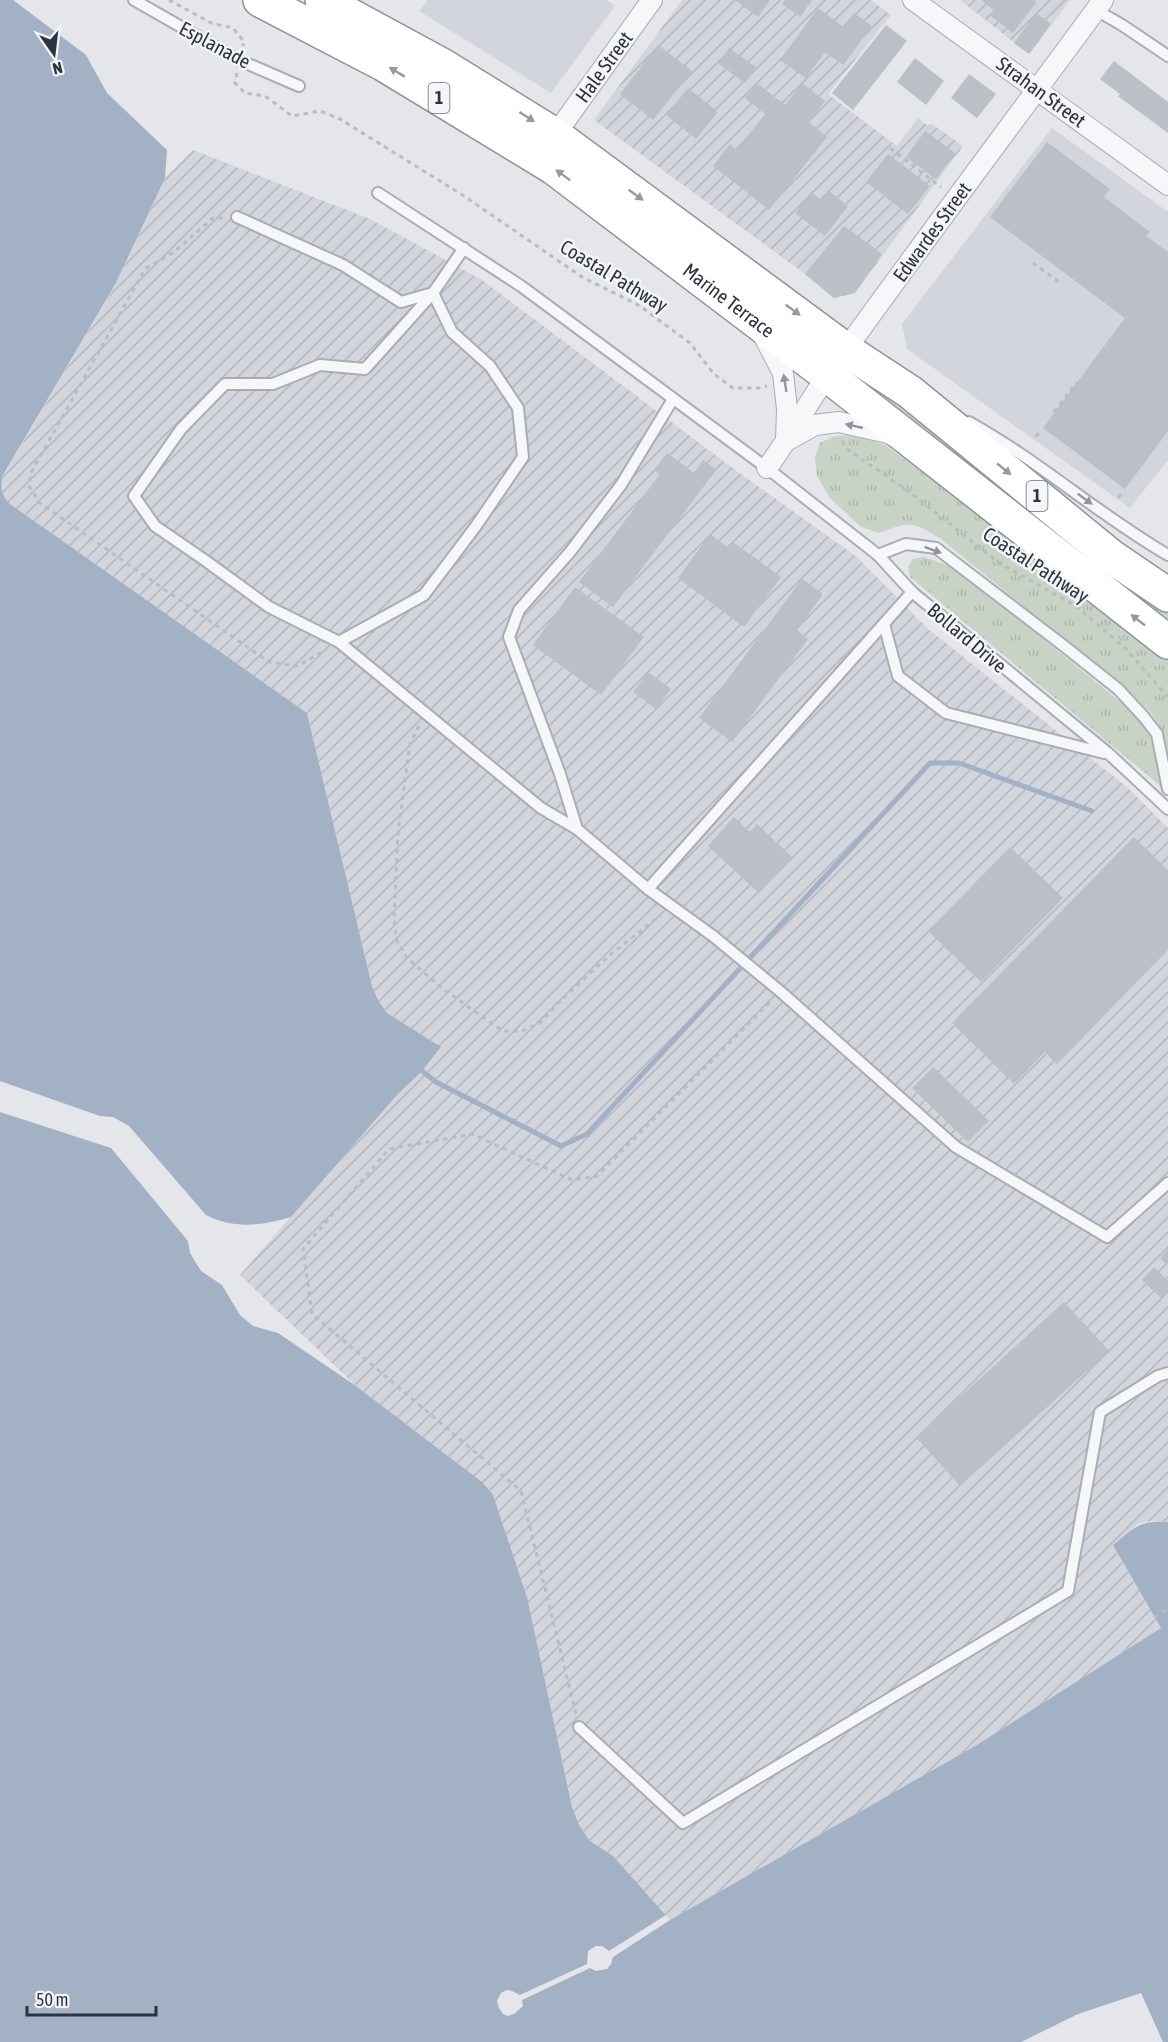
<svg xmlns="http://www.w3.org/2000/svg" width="1168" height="2042" font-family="'Asap Condensed',sans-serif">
<defs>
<pattern id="industrial-furrows" width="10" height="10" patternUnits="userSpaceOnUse" patternTransform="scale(1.5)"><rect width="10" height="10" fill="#d2d5dc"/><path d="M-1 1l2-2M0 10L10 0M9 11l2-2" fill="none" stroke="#b5b7be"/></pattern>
<pattern id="grass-tufts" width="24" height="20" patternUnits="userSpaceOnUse" patternTransform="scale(1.5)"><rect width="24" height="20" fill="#c8d3c6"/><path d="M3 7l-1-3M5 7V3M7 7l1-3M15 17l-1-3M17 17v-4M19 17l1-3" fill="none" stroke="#acb6ab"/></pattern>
</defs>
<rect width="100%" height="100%" fill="#e4e6ea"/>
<g fill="#d2d5dc">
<polygon points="428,0 607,0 615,6 551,93 419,11"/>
<polygon points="1052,128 1168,212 1168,460 1130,508 907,349 902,324"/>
</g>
<g fill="url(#industrial-furrows)">
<polygon points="682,0 871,0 891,15 828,94 897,146 918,118 927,125 932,124 963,146 855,293 834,298 805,274 594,120"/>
<polygon points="960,0 1070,0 1029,54"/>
<polygon points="193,150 370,219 482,280 738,472 857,557 927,628 1128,788 1168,828 1168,1522 1150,1521 1140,1523 1113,1545 1161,1628 975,1746 670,1920 613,1856 590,1841 579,1825 572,1807 527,1597 494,1498 454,1461 356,1386 240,1275 396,1096 422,1071 441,1048 387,1013 378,1000 372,986 307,713 10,504 2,496 1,484 3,476 116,284 165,178"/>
</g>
<g fill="url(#grass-tufts)">
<polygon points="871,385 1134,589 1168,609 1168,626 869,390"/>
<path d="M856 435 885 445 1168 652V753C1162 720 1153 714 1129 693L941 539C914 521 909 521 879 533L861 527 830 498 817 476 815 457 820 443 835 436Z"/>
<polygon points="924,557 958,569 1140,718 1150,736 1163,788 910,577 908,567 913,559"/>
</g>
<g fill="#a3b1c5">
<path d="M0 0H13L86 55 107 93 167 150 165 178 116 283 3 475C0 488 1 495 10 504L307 713 372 986 378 1000 387 1013 441 1047 422 1071 396 1096 291 1217C262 1226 233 1229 206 1215L129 1126 113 1117 100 1116 0 1081Z"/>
<path d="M0 1112 111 1148 188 1241 190 1253 201 1271 222 1285 240 1315 253 1326 278 1333 356 1386 482 1482 493 1495 527 1597 572 1807 579 1825 590 1841 613 1856 670 1920 975 1746 1161 1628 1113 1545C1135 1528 1138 1520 1168 1522V2042H0Z"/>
</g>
<g fill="#e4e6ea">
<polygon points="666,1915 670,1920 613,1957 611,1964 607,1969 596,1971 590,1968 522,2000 523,2006 514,2014 508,2016 503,2014 499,2008 497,2001 501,1993 507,1990 512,1991 520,1995 587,1964 588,1951 596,1946 602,1946 609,1951"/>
<polygon points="1141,1993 1163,2042 1021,2042 1078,2014"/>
</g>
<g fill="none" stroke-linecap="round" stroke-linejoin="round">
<polyline stroke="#a3b1c5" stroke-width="5" points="422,1071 436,1082 561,1146 587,1134 930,763 959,763 1092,811"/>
</g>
<g fill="#bbbfc6">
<polygon points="735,0 770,0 758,17"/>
<polygon points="785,0 812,0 800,17 782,4"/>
<polygon points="981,0 1032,0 1036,3 1013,33 991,16 995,11"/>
<polygon points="818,8 844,27 854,13 872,26 843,65 825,52 806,78 780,60"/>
<polygon points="1036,13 1051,24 1029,54 1014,43"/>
<polygon points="886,25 907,41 853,110 832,93"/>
<polygon points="658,45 692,71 653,120 620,94"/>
<polygon points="729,48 756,67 745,83 718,63"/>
<polygon points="915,58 944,81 926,105 897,82"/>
<polygon points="1114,61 1168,102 1168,133 1118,96 1120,94 1100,79"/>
<polygon points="969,74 996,94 977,118 951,98"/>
<polygon points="757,83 785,105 802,83 825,101 809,122 827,137 769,210 713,166 730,144 737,150 765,114 745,98"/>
<polygon points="688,88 718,112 696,139 666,115"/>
<polygon points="925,131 955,153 936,179 906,157"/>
<polygon points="1047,142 1110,189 1104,197 1150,232 1146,236 1168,252 1168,431 1125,489 1043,428 1125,318 990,217"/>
<polygon points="888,154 930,186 908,214 866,182"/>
<polygon points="829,191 848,206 825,236 795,213 811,192 821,200"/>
<polygon points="844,226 882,254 855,293 834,298 805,274"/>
<polygon points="667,453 694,473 703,460 716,470 613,607 579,582 660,474 654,470"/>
<polygon points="710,534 729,548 733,542 781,577 744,627 678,578"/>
<polygon points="802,579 823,594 797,630 808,639 732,742 699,718"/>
<polygon points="575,587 644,637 601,695 533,645"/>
<polygon points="648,672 671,689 656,709 633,692"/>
<polygon points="734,817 750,832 757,824 792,857 759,893 708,846"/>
<polygon points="1134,837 1168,870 1168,950 1057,1064 1045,1052 1014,1084 952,1023"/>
<polygon points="1010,847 1063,898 981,982 928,931"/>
<polygon points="933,1067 989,1121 968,1142 912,1088"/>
<polygon points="1168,1249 1168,1265 1160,1258"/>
<polygon points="1154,1267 1168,1281 1168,1291 1161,1298 1142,1280"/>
<polygon points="1064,1302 1109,1351 960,1486 916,1437"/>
</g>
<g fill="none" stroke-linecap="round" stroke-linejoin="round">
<defs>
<g id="service">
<polyline points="134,0 239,60 299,86"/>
<polyline points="1096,10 1122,25 1168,56"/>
<polyline points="378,193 521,286 767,468 878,555 912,592 1108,753 1168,809"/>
<polyline points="237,217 343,265 401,302 433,293 464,248"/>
<polyline points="673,399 621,485 570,552 519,610 509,637 560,774 577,829 648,889 713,936 781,992 956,1147 1107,1237 1168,1183"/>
<path d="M969 422C1039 461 1099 515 1168 555"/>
<polyline points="878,555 906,544 936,548 1064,646 1118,689 1144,717 1157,734 1168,789"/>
<polyline points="884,624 898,676 946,713 1104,753"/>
<polyline points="339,642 424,595 476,526 523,457 518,408 490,366 452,332 433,293 365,369 320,365 273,384 225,384 181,429 134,496 155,526 206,561 269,607 339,642 541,808 577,829"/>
<polyline points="648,889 912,592"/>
<polyline points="579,1727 683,1823 1068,1591 1100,1412 1158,1376 1168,1373"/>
</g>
<g id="minor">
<polyline points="913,0 1168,185"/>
<polyline points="555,135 652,0"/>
<polyline points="762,333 783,373 787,409 786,439"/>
<polyline points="788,440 815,425 839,422 888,433 894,436"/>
<path d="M767 468C790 437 807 404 829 373 919 247 1012 124 1103 0"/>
</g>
<g id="trunk">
<path id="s1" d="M260 0 383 64 554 168 827 375 1168 642"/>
<polyline points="322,0 442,65 555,135 846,350 910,392 1112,557 1168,595"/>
</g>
</defs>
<use href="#service" stroke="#a9adb4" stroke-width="14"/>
<use href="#minor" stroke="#a9adb4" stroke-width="22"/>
<use href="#trunk" stroke="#8d939f" stroke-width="36"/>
<g stroke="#babcc2" stroke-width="3" stroke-dasharray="4.5 4.5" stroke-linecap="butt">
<polyline points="169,0 211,23 233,28 244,42 243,46"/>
<polyline points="237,73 235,83 245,93 265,96 292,116 320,111 340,119 464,196 582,277 640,306 690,343 714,374 733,388 759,388 767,386"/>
<polyline points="890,148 941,187"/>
<polyline points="223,218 213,218 174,252 145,269 31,473 29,486 40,503 269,662 297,666 324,651"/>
<polyline points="1033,263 1059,282"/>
<polyline points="1054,412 1077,382"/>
<polyline points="1036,437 1039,432"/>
<polyline points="843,441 844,447 915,496 999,563 1076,606 1126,649 1168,697"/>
<polyline points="1118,498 1121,494"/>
<polyline points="419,726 410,743 398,833 394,918 397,941 407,958 443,989 503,1031 522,1031 540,1023 561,1000 611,954 661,915"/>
<polyline points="1154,1617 1168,1609"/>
<polyline points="576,1714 521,1491 312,1314 303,1249 389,1149 472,1134 572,1180 597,1176 772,1000"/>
</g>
<use href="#service" stroke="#f6f7f9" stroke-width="10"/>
<use href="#minor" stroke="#f6f7f9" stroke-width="20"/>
<use href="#trunk" stroke="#fff" stroke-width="33"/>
</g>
<defs><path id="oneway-solid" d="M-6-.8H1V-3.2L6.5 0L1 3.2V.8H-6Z" transform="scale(1.5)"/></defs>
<g fill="#9699a0">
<use href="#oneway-solid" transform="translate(397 72) rotate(-149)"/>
<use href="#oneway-solid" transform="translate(527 117) rotate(33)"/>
<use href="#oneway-solid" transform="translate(563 175) rotate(-143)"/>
<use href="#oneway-solid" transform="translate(636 195) rotate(36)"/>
<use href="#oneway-solid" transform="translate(793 310) rotate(36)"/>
<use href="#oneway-solid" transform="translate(1004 469) rotate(39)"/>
<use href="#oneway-solid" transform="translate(1138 620) rotate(-142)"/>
</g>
<g fill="#92959c">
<use href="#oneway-solid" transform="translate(785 383) rotate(-99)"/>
<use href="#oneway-solid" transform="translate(854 426) rotate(-167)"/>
<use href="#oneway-solid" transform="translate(1085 499) rotate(36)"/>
<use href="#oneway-solid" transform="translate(933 550) rotate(20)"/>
</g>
<g text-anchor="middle" stroke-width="5" stroke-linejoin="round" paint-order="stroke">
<g fill="#f3f5f7" stroke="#686d77" stroke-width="1.5">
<rect x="428.5" y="83" width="21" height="30" rx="4.5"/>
<rect x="1026.5" y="481" width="21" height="30" rx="4.5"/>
</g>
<g font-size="18" font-weight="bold" fill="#2d3340">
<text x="439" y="104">1</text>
<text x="1037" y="502">1</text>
</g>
<g font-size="20" fill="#2d3340" stroke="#f3f5f7">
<text transform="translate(215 45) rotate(28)" y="7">Esplanade</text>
<text transform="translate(604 67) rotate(-54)" y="7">Hale Street</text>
<text transform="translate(1041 92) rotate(36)" y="7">Strahan Street</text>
<text transform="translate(932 232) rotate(-54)" y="7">Edwardes Street</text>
<text transform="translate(614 276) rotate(31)" y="7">Coastal Pathway</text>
<text dy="7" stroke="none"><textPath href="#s1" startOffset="558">Marine Terrace</textPath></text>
<text transform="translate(1036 565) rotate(33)" y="7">Coastal Pathway</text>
<text transform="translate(967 638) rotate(40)" y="7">Bollard Drive</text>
</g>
</g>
<g transform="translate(54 54) rotate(166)" stroke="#f3f5f7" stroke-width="4.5" paint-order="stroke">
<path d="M0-4.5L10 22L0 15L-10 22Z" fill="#2d3340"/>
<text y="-9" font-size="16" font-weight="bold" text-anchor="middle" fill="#2d3340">N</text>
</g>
<path d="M27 2006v9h129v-9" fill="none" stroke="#2d3340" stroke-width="3"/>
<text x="36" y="2006" font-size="18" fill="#2d3340" stroke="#f3f5f7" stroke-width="4.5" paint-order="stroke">50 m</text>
</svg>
